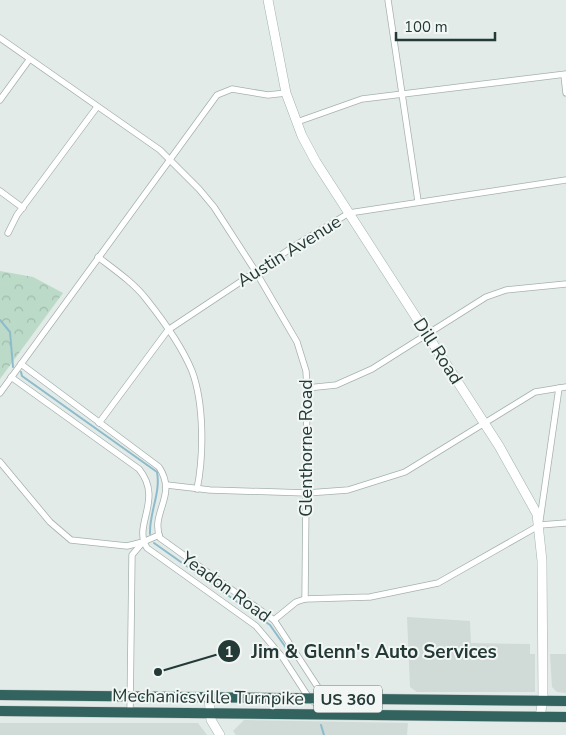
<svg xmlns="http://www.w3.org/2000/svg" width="566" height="735" font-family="'Nunito Sans',sans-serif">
<defs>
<pattern id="forest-crowns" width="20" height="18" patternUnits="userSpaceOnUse" patternTransform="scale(1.25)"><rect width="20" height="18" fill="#bcdac8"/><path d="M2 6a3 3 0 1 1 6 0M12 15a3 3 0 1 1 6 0" fill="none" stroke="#a1bcac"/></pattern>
</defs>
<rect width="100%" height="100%" fill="#e2ebe8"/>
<g fill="#d0dad7">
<polygon points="407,617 470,621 471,643 530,644 530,654 535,654 535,692 417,692 410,687"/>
<polygon points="550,654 566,654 566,693 557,692 552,687"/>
<polygon points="244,720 408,723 407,735 236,735 233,731"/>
<polygon points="0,723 198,723 207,735 0,735"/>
</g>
<polygon fill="url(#forest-crowns)" points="0,271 33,277 63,293 0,379"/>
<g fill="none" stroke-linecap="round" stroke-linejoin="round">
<g stroke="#8ebbcb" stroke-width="2">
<polyline points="0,320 10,332 13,367"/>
<path d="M21 372 22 376 157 472C161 493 149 513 150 534"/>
<polyline points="154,543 270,625 289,652"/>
<polyline points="321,725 324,735"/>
</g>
<defs>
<g id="street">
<polyline points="388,0 418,201"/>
<polyline points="0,38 160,150 199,189 214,207 256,272 297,342 306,371 307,388 305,599"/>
<polyline points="564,75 566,93"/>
<polyline points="0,100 29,60"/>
<polyline points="297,122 362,99 566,74"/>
<polyline points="0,191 23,208"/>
<polyline points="8,233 17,215 97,107"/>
<path d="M98 257C115 270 134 283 147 300 162 319 183 349 192 371 204 403 204 455 197 489"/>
<path d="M21 364 159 467C178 496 150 512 160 538L274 620 325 698 329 714"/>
<path d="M11 377 139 469C164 500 132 525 147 548L256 626 283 658 309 698 328 713"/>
<polyline points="307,388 336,385 372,369 486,297 506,290 566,284"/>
<polyline points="0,393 217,95 232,89 268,95 286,93"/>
<polyline points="99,423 168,330 296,245 349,213 566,180"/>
<polyline points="0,462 50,522 71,540 127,546 143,542 159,535"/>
<polyline points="167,485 210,490 307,493 348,490 405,472 535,392 566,387"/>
<polyline points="540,520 559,388"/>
<polyline points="274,620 296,602 305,599 370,597 438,583 540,525 566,523"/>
<polyline points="130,712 132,555 143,542"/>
</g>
<g id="secondary">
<polyline points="268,0 286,93 302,136 316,162 499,446 537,514 542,561 543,700 540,716"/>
<polyline points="209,697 211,720 220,735"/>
</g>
<g id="highway">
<polyline points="0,695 566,701"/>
<polyline points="0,711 566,717"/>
</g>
</defs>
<use href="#street" stroke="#a5b2af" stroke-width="7"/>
<use href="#secondary" stroke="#a1b5b0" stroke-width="10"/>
<use href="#highway" stroke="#c1c8c7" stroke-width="11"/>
<use href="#street" stroke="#fff" stroke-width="5.5"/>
<use href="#secondary" stroke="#fff" stroke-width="9"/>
<use href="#highway" stroke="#32635f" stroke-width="10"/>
</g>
<g text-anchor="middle" stroke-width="4" stroke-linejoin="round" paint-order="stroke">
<rect fill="#f2f7f5" stroke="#61736f" stroke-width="1" x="314" y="685.5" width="68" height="27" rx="4"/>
<g font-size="16" font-weight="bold" fill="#233a36">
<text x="348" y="705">US 360</text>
</g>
<g font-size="18" fill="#233a36" stroke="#f2f7f5">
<text transform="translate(289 251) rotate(-32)" y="6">Austin Avenue</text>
<text transform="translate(438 351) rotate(57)" y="6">Dill Road</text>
<text transform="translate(306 448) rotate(-90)" y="6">Glenthorne Road</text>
<text transform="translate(226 587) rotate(36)" y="6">Yeadon Road</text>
<text transform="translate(208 697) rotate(1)" y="6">Mechanicsville Turnpike</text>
</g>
</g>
<path fill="none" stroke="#233a36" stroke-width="2" d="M158 672L229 651"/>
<g fill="#233a36" stroke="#f2f7f5" stroke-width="2">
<circle cx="158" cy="672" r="5"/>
<circle cx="229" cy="651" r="12"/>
</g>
<g font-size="15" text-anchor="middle" font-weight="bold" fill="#fff">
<text x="229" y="657">1</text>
</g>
<g font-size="19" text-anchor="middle" font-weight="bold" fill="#233a36" stroke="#f2f7f5" stroke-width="4" stroke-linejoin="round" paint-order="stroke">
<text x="374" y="658">Jim &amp; Glenn's Auto Services</text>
</g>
<path d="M396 32v8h99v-8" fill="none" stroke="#233a36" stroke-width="2.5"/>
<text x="404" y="32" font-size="15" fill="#233a36" stroke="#f2f7f5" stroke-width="4" paint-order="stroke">100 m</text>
</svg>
